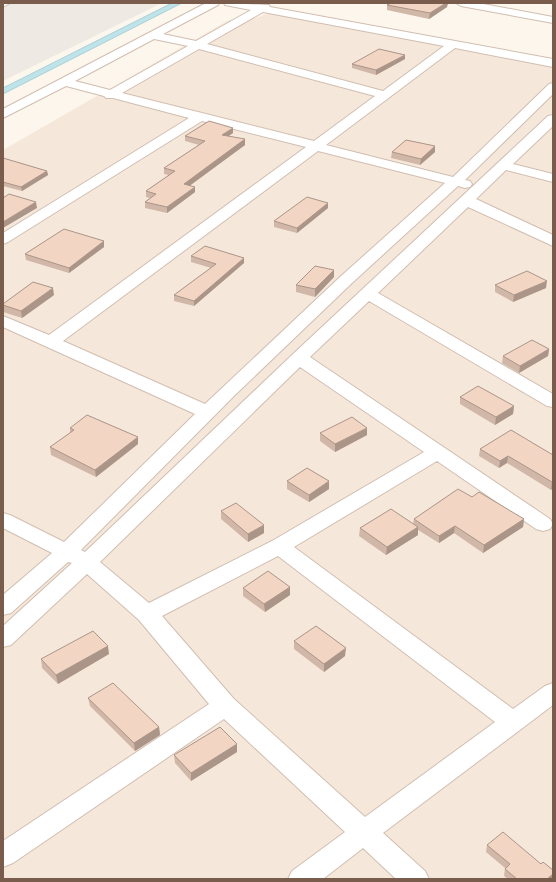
<svg xmlns="http://www.w3.org/2000/svg" width="556" height="882" font-family="'Work Sans',sans-serif">
<rect width="100%" height="100%" fill="#fdf6ec"/>
<polygon fill="#f5e8da" points="269,13 553,67 553,879 3,879 3,150 229,20 246,22"/>
<polygon fill="#efe9e4" points="3,3 162,3 3,81"/>
<polygon fill="#bfe3e8" stroke="#a5d3da" points="172,3 182,3 3,94 3,88"/>
<g fill="none" stroke-linecap="round" stroke-linejoin="round">
<defs>
<polygon id="lane" points="3,3 10,3 3,7"/>
<g id="street">
<path d="M206 3H219L218 5 163 34 196 41 251 10 225 5 224 3 269 5 270 7 553 59V67L455 48 326 145 453 177 549 84 553 83V94L465 180 470 181 472 184 470 187 465 188 458 186 352 283 235 395 81 550 85 552 293 354 548 116 553 115V126L513 164 553 174V182L506 170 476 199 553 235V246L468 207 378 293 553 394V407L547 406 369 301 310 357 550 519 553 524 550 529 543 531 536 529 437 461 294 547 513 709 545 686 553 683V705L383 833 425 871 429 879H396L363 848 323 879H288L292 871 345 832 224 719 13 863 3 867V841L209 704 139 620 87 574 11 645 3 647V626L72 563 68 562 11 613 3 615V595L52 553 3 528V513L10 515 64 542 195 414 3 327V316L49 335 306 147 202 121 8 242 3 244V233L189 118 113 98H106L104 96 66 86 3 118V109ZM263 12 444 46 383 91 207 44ZM154 39 188 46 110 90 75 81ZM199 49 375 96 314 141 122 93ZM318 151 445 183 340 277 205 404 63 341ZM300 367 424 452 272 541 149 603 100 562ZM278 556 495 722 365 817 234 699 162 616Z"/>
<polygon points="456,3 478,3 553,17 553,23 461,6"/>
</g>
</defs>
<use href="#lane" stroke="#d1beb0" stroke-width="2"/>
<use href="#street" stroke="#d1beb0" stroke-width="2"/>
<use href="#lane" fill="#fff" fill-rule="evenodd"/>
<use href="#street" fill="#fff" fill-rule="evenodd"/>
</g>
<g fill="#d1b7a8">
<polygon points="391,3 448,3 447,7 429,19 387,10 387,5"/>
<polygon points="405,55 405,59 376,75 352,68 352,64"/>
<polygon points="233,133 229,136 245,145 190,185 195,192 167,213 145,208 145,202 150,198 146,197 146,191 169,175 164,174 164,168 199,145 185,141 185,136"/>
<polygon points="392,152 435,152 420,165 391,158"/>
<polygon points="3,158 47,171 48,175 22,191 3,186"/>
<polygon points="328,203 328,208 297,233 274,227 274,221"/>
<polygon points="104,241 104,247 69,273 26,260 25,254"/>
<polygon points="191,256 244,263 194,306 174,301 174,295 211,268 191,262"/>
<polygon points="334,277 315,297 296,292 296,285"/>
<polygon points="495,285 546,288 513,302 495,292"/>
<polygon points="54,295 22,318 3,312 3,304"/>
<polygon points="549,349 548,356 519,373 502,363 503,356"/>
<polygon points="460,397 514,406 513,414 495,425 460,404"/>
<polygon points="70,428 138,437 138,444 96,477 51,455 50,447 70,433"/>
<polygon points="320,433 367,435 335,452 320,441"/>
<polygon points="480,449 553,455 553,488 551,490 507,463 499,468 479,456"/>
<polygon points="287,481 329,489 309,502 287,489"/>
<polygon points="472,497 524,519 523,527 483,553 454,533 439,543 418,530 418,535 386,555 359,536 360,528 413,524 414,519"/>
<polygon points="221,511 264,533 248,542 221,519"/>
<polygon points="290,587 290,595 265,612 243,596 243,588"/>
<polygon points="294,641 345,656 324,672 294,649"/>
<polygon points="109,654 58,684 42,668 41,659"/>
<polygon points="88,698 159,727 160,735 135,751 90,706"/>
<polygon points="237,752 191,781 175,763 174,755"/>
<polygon points="487,845 541,864 553,879 508,879 504,876 505,868 486,852"/>
</g>
<g fill="#aa9588">
<polygon points="446,3 448,3 447,7 429,19 430,13"/>
<polygon points="405,55 405,59 376,75 376,70"/>
<polygon points="233,128 233,133 222,140 222,135"/>
<polygon points="245,139 245,145 184,190 184,184"/>
<polygon points="435,146 435,152 420,165 421,159"/>
<polygon points="47,171 48,175 22,191 21,187"/>
<polygon points="195,187 195,192 167,213 167,207"/>
<polygon points="36,202 37,208 3,228 3,222"/>
<polygon points="328,203 328,208 297,233 297,228"/>
<polygon points="104,241 104,247 69,273 69,268"/>
<polygon points="244,258 244,263 194,306 194,301"/>
<polygon points="334,270 334,277 315,297 315,289"/>
<polygon points="547,281 546,288 513,302 514,295"/>
<polygon points="53,288 54,295 22,318 21,311"/>
<polygon points="549,349 548,356 519,373 520,366"/>
<polygon points="514,406 513,414 495,425 496,417"/>
<polygon points="367,428 367,435 335,452 335,444"/>
<polygon points="138,437 138,444 96,477 95,470"/>
<polygon points="508,456 507,463 499,468 500,461"/>
<polygon points="329,481 329,489 309,502 309,495"/>
<polygon points="553,481 553,488 551,490 552,482"/>
<polygon points="524,519 523,527 483,553 484,545"/>
<polygon points="264,525 264,533 248,542 248,534"/>
<polygon points="455,526 454,533 439,543 439,536"/>
<polygon points="418,527 418,535 386,555 387,547"/>
<polygon points="290,587 290,595 265,612 264,604"/>
<polygon points="108,646 109,654 58,684 56,675"/>
<polygon points="346,648 345,656 324,672 324,664"/>
<polygon points="159,727 160,735 135,751 134,743"/>
<polygon points="237,744 237,752 191,781 191,773"/>
<polygon points="553,874 553,879 547,879"/>
</g>
<g fill="#f3d5c3" stroke="#aa9588">
<polygon points="391,3 446,3 430,13 387,5"/>
<polygon points="379,49 405,55 376,70 352,64"/>
<polygon points="209,121 233,128 222,135 245,139 184,184 195,187 167,207 145,202 156,194 146,191 175,171 164,168 205,141 185,136"/>
<polygon points="406,140 435,146 421,159 392,152"/>
<polygon points="3,158 47,171 21,187 3,182"/>
<polygon points="9,194 36,202 3,222 3,198"/>
<polygon points="307,197 328,203 297,228 274,221"/>
<polygon points="64,229 104,241 69,268 25,254"/>
<polygon points="205,246 244,258 194,301 174,295 216,264 191,256"/>
<polygon points="315,266 334,270 315,289 296,285"/>
<polygon points="527,271 547,281 514,295 495,285"/>
<polygon points="33,282 53,288 21,311 3,305 3,304"/>
<polygon points="532,340 549,349 520,366 503,356"/>
<polygon points="478,386 514,406 496,417 460,397"/>
<polygon points="87,415 138,437 95,470 50,447 74,430 70,428"/>
<polygon points="352,417 367,428 335,444 320,433"/>
<polygon points="511,430 553,455 553,481 552,482 508,456 500,461 480,449"/>
<polygon points="307,468 329,481 309,495 287,481"/>
<polygon points="458,489 472,497 479,492 524,519 484,545 455,526 439,536 414,519"/>
<polygon points="236,503 264,525 248,534 221,511"/>
<polygon points="391,509 418,527 387,547 360,528"/>
<polygon points="268,571 290,587 264,604 243,588"/>
<polygon points="316,626 346,648 324,664 294,641"/>
<polygon points="93,631 108,646 56,675 41,659"/>
<polygon points="113,683 159,727 134,743 88,698"/>
<polygon points="220,727 237,744 191,773 174,755"/>
<polygon points="503,832 541,864 543,862 553,870 553,874 547,879 517,879 505,869 510,864 487,845"/>
</g>
<rect width="556" height="882" fill="none" stroke="#7a5c4d" stroke-width="8"/>
</svg>
